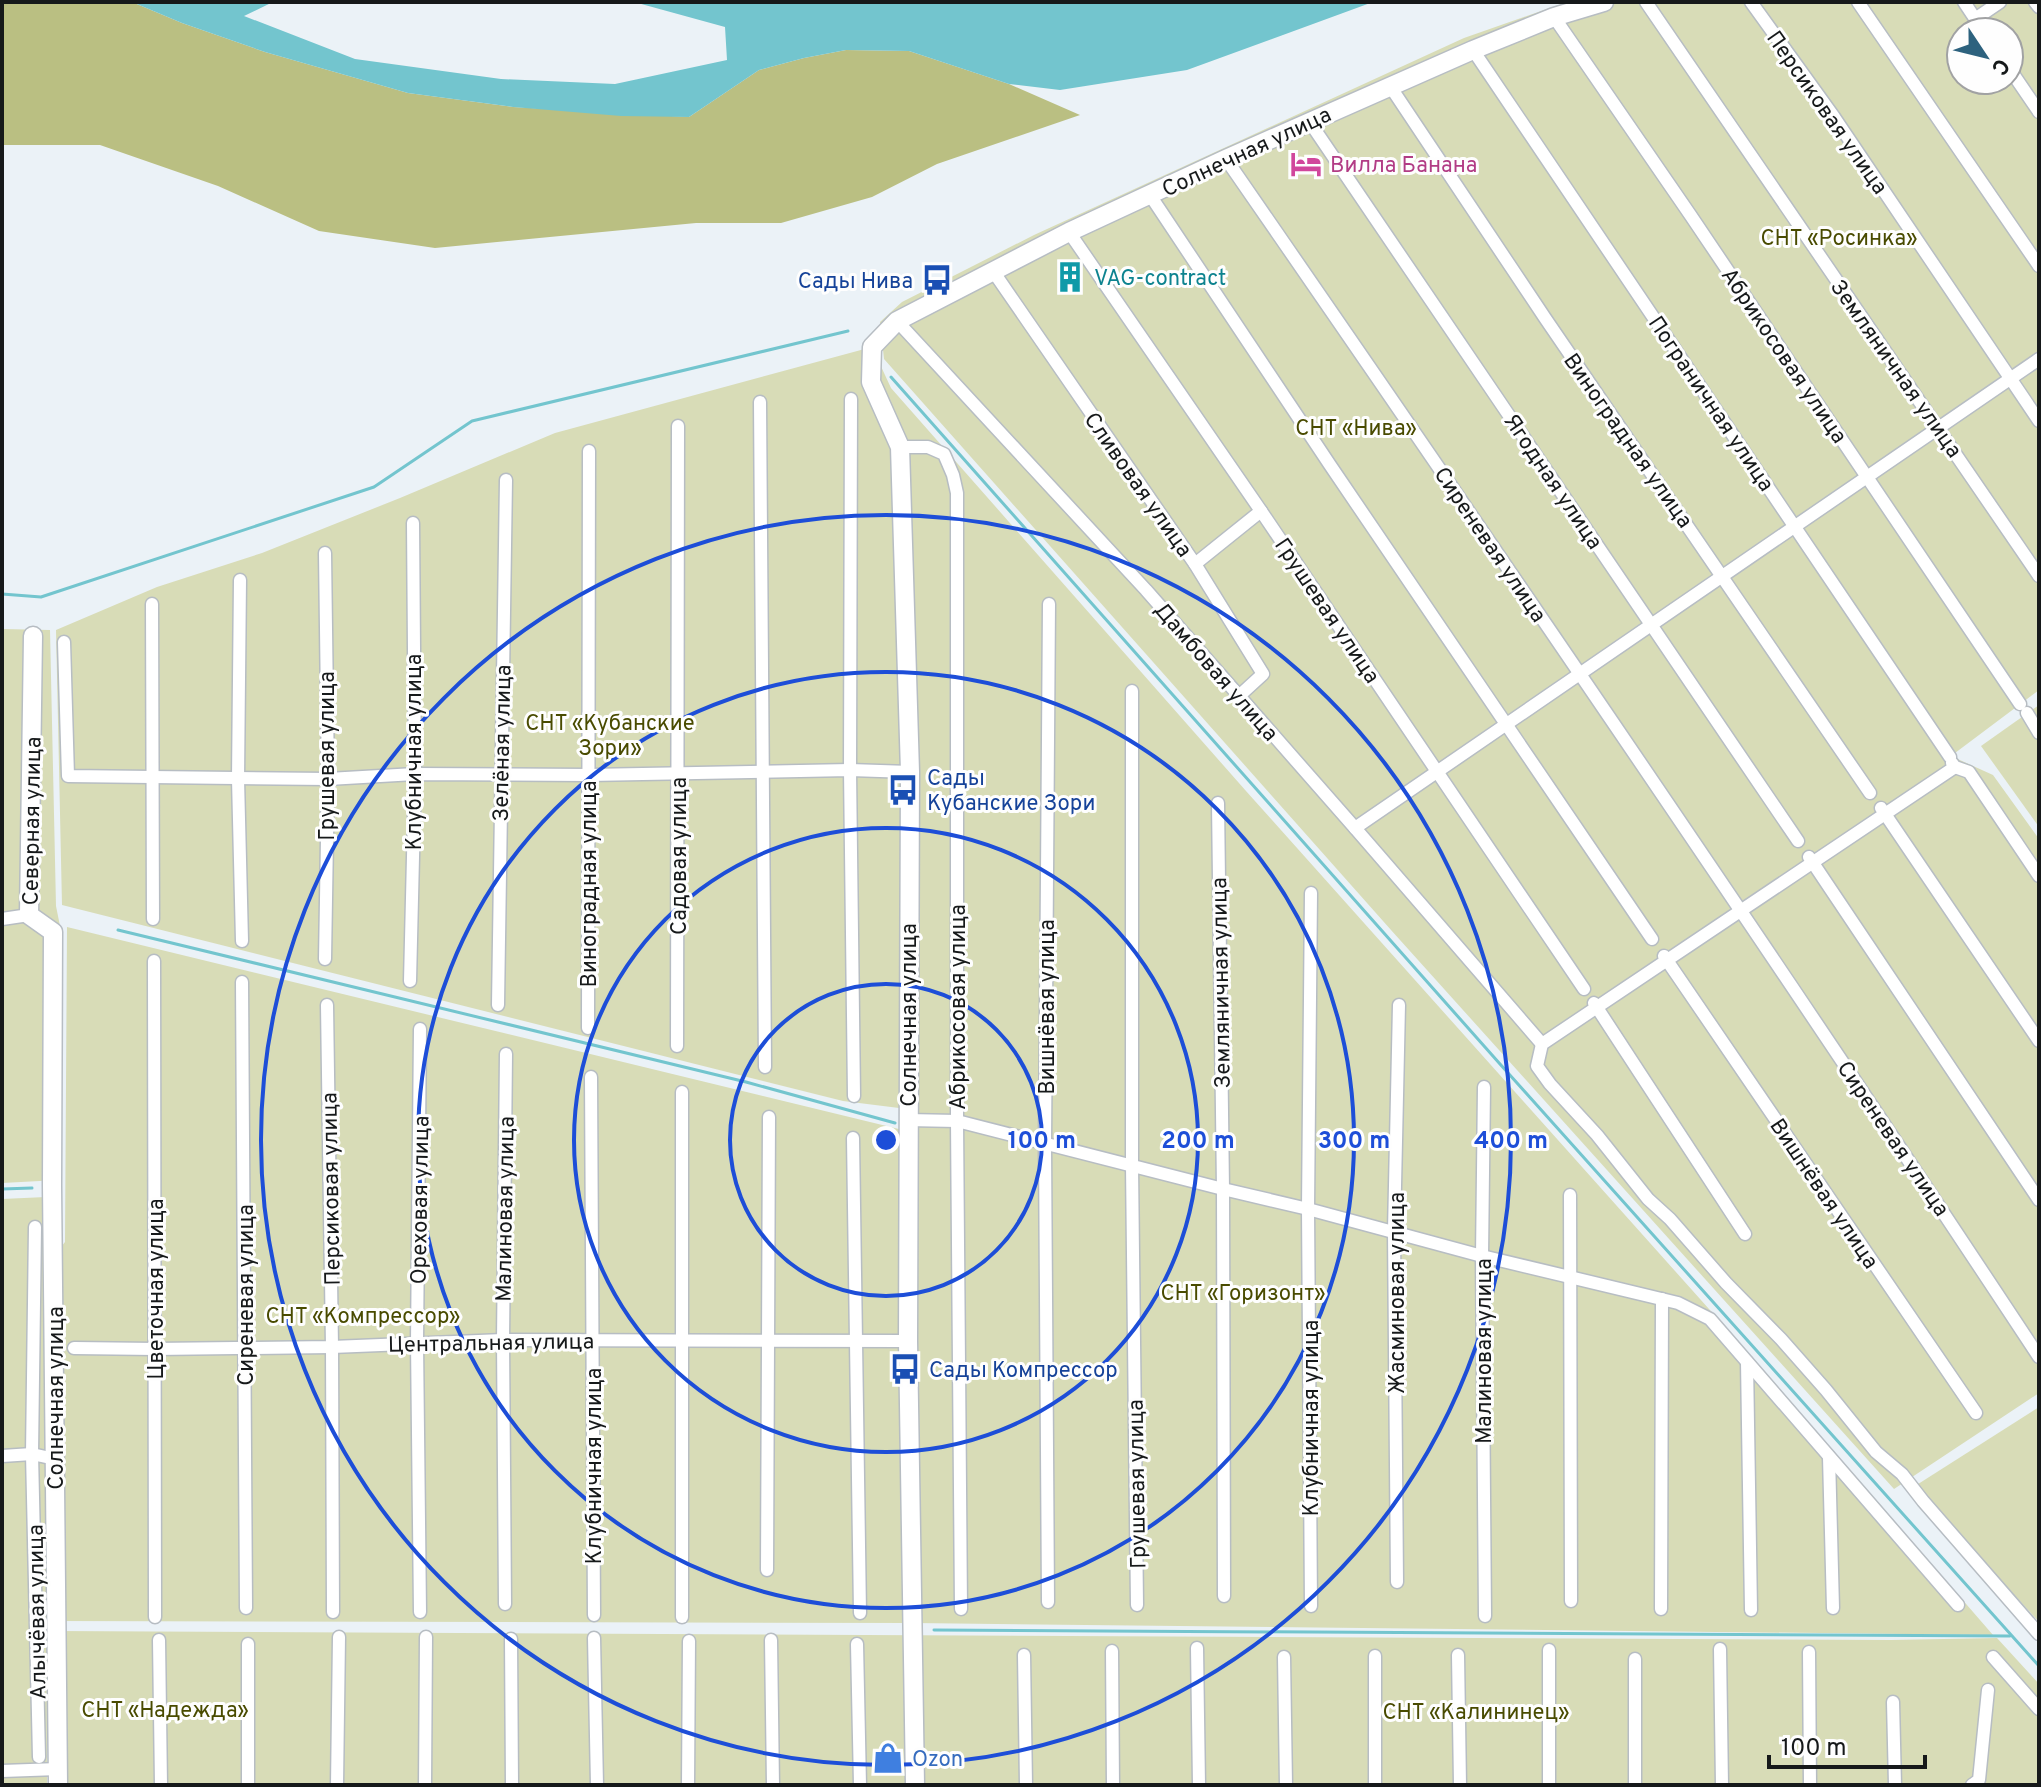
<svg xmlns="http://www.w3.org/2000/svg" width="2041" height="1787" font-family="Overpass,sans-serif">
<rect width="100%" height="100%" fill="#ebf2f7"/>
<g fill="#d8dcb7" fill-rule="evenodd">
<path d="M1567 2H2035L2039 7V690L1951 756 1993 775 2039 839V1393L1894 1489 1391 930 884 359 880 322 902 302 1034 235 1464 38ZM1961 32H2009V80H1961Z"/>
<polygon points="872,347 891,388 1246,791 1751,1356 1993,1635 913,1623 51,1621 50,1261 65,1242 67,927 907,1131 907,1109 843,1101 62,905 56,630 157,587 262,553 400,498 555,433"/>
<polygon points="2,629 50,630 56,906 60,926 59,1180 2,1183"/>
<polygon points="2039,705 2039,827 1981,746"/>
<polygon points="46,1197 47,1785 2,1785 2,1199"/>
<polygon points="2039,1407 2039,1622 1915,1486"/>
<polygon points="53,1631 1891,1640 1997,1638 2039,1684 2039,1785 54,1785"/>
</g>
<polygon fill="#babf82" points="2,2 132,2 182,23 265,52 408,93 513,107 689,117 759,70 804,58 846,50 909,51 1009,84 1080,115 937,164 872,197 781,223 696,223 435,248 319,231 218,186 100,145 2,145"/>
<polygon fill="#73c5ce" points="132,2 273,2 244,16 355,59 501,79 615,84 727,60 725,27 634,2 1373,2 1187,70 1060,90 1009,84 909,51 846,50 804,58 759,70 689,117 621,116 513,107 408,93 265,52 182,23"/>
<g fill="none" stroke-linecap="round" stroke-linejoin="round">
<g stroke="#73c5ce" stroke-width="3">
<polyline points="891,377 1500,1064 2039,1666"/>
<polyline points="2,594 41,597 374,487 472,421 848,331"/>
<polyline points="118,930 746,1082 895,1123"/>
<polyline points="2,1189 32,1188"/>
<polyline points="934,1630 2010,1636"/>
</g>
<defs>
<g id="street">
<polyline points="1646,2 2039,576"/>
<polyline points="1751,2 1834,117 2039,421"/>
<polyline points="1858,2 2039,266"/>
<polyline points="1964,2 1984,32"/>
<polyline points="2035,2 2039,7"/>
<polyline points="1554,17 1691,216 2020,704"/>
<polyline points="1975,19 2000,2"/>
<polyline points="1473,50 1950,757"/>
<polyline points="2009,68 2039,112"/>
<polyline points="1390,86 1545,318 1870,793"/>
<polyline points="1309,121 1798,841"/>
<path d="M1226 159C1500 555 1773 954 2039 1357"/>
<polyline points="1150,195 1330,465 1652,939"/>
<polyline points="1069,232 1261,511 1584,989"/>
<polyline points="993,271 1195,564 1263,674 1239,696"/>
<polyline points="897,321 1146,590 1355,828 1542,1044"/>
<polyline points="851,399 850,770 854,1096"/>
<polyline points="760,402 765,1067"/>
<polyline points="900,447 928,447 944,454 953,475 957,493 957,1121 961,1609"/>
<polyline points="1195,564 1261,511"/>
<polyline points="240,580 238,779 242,941"/>
<polyline points="152,604 153,919"/>
<polyline points="64,642 68,776 328,779 415,774 589,775 850,770 910,772"/>
<polyline points="1132,691 1132,1166 1137,1605"/>
<polyline points="2027,713 2039,733"/>
<polyline points="1952,763 1955,767 1969,772 2039,876"/>
<polyline points="1955,767 1542,1044 1537,1066 1550,1084 1597,1135 1648,1199 1670,1219 1726,1283 1781,1339 1826,1390 1876,1452 1902,1474 1923,1501 2039,1634"/>
<polyline points="1218,803 1223,1189 1224,1596"/>
<polyline points="1881,808 2039,1041"/>
<polyline points="1355,828 2039,359"/>
<polyline points="1809,857 2039,1200"/>
<polyline points="2,919 29,915"/>
<polyline points="1664,956 1976,1413"/>
<polyline points="325,959 328,779 325,553"/>
<polyline points="154,961 155,1617"/>
<polyline points="410,981 415,774 413,523"/>
<polyline points="242,982 246,1608"/>
<polyline points="1594,1003 1745,1234"/>
<polyline points="327,1005 332,1347 333,1612"/>
<polyline points="498,1005 506,480"/>
<polyline points="588,1028 589,451"/>
<polyline points="677,1046 678,426"/>
<polyline points="591,1077 594,1615"/>
<polyline points="1484,1087 1482,1256 1485,1616"/>
<polyline points="682,1092 682,1617"/>
<polyline points="907,1120 957,1121 1223,1189 1308,1209 1482,1256 1678,1303 1710,1319 1958,1605"/>
<polyline points="853,1138 860,1613"/>
<polyline points="1570,1195 1571,1601"/>
<polyline points="35,1227 32,1454 39,1757"/>
<polyline points="74,1348 155,1349 332,1347 503,1340 908,1341"/>
<polyline points="1747,1362 1751,1610"/>
<polyline points="2,1456 32,1454 55,1459"/>
<polyline points="1829,1457 1833,1608"/>
<polyline points="767,1570 769,1117"/>
<polyline points="1397,1582 1394,1231 1399,1005"/>
<polyline points="1048,1602 1045,1145 1049,604"/>
<polyline points="505,1604 503,1340 506,1054"/>
<polyline points="1311,1606 1308,1209 1311,893"/>
<polyline points="1661,1609 1662,1299"/>
<polyline points="420,1612 417,1342 420,1029"/>
<polyline points="594,1638 597,1785"/>
<polyline points="511,1639 512,1785"/>
<polyline points="159,1640 161,1785"/>
<polyline points="771,1640 773,1785"/>
<polyline points="248,1644 248,1785"/>
<polyline points="857,1644 860,1785"/>
<polyline points="1197,1648 1199,1785"/>
<polyline points="1720,1649 1722,1785"/>
<polyline points="1549,1650 1549,1785"/>
<polyline points="1112,1651 1113,1785"/>
<polyline points="1809,1652 1810,1785"/>
<polyline points="1024,1655 1026,1785"/>
<polyline points="1458,1655 1460,1785"/>
<polyline points="1375,1656 1375,1785"/>
<polyline points="1284,1657 1286,1785"/>
<polyline points="1993,1657 2039,1709"/>
<polyline points="1635,1659 1635,1785"/>
<polyline points="1893,1702 1895,1785"/>
<polyline points="2,1771 58,1769"/>
<polyline points="337,1785 339,1637"/>
<polyline points="425,1785 426,1637"/>
<polyline points="688,1785 689,1641"/>
<polyline points="1972,1785 1979,1780 1988,1690"/>
</g>
<g id="secondary">
<polyline points="33,636 29,915 53,932 52,1185 58,1785"/>
<polyline points="915,1785 908,1341 910,772 900,447 871,382 872,347 897,321 1069,232 1226,159 1473,50 1554,17 1604,2"/>
</g>
</defs>
<use href="#street" stroke="#b7bdc3" stroke-width="15"/>
<use href="#secondary" stroke="#b7bdc3" stroke-width="21"/>
<use href="#street" stroke="#fff" stroke-width="12"/>
<use href="#secondary" stroke="#fff" stroke-width="18"/>
</g>
<g fill="none" stroke="#1d4ed8" stroke-width="4">
<circle cx="886" cy="1140" r="156"/>
<circle cx="886" cy="1140" r="312"/>
<circle cx="886" cy="1140" r="468"/>
<circle cx="886" cy="1140" r="625"/>
</g>
<defs>
<symbol id="hotel-bare" viewBox="-9 -9 18 18"><path d="M-6-4.5h1.5V1H6V5H4.5V3h-9V5H-6ZM-4 0a1.8 1.8 0 1 1 3.6 0ZM.5 0V-2.5h3Q6-2.5 6 0Z" fill="#d1479c" stroke="#fefefe" stroke-width="2.5" paint-order="stroke"/></symbol>
<symbol id="building-bare" viewBox="-9 -9 18 18"><path d="M-4-6H4V6H1V3H-1V6H-4ZM-2.5-4.3h1.7v1.8h-1.7ZM.8-4.3h1.7v1.8H.8ZM-2.5-1h1.7V.8h-1.7ZM.8-1h1.7V.8H.8Z" fill="#0f9aa8" stroke="#fefefe" stroke-width="2.5" paint-order="stroke"/></symbol>
<symbol id="bus-bare" viewBox="-9 -9 18 18"><path d="M-5-6H5V4H4V6H2V4H-2V6H-4V4H-5ZM-3.5-4V0h7V-4ZM-3.5 1.2v1.5H-2V1.2ZM2 1.2v1.5H3.5V1.2Z" fill="#1a4fb4" stroke="#fefefe" stroke-width="2.5" paint-order="stroke"/></symbol>
<symbol id="shop-bare" viewBox="-9 -9 18 18"><path d="M-5-2.5h2.3a2.7 3.5 0 0 1 5.4 0H5L5.5 6h-11ZM-1.5-2.5h3a1.5 2.3 0 0 0-3 0Z" fill="#3f7fe0" stroke="#fefefe" stroke-width="2.5" paint-order="stroke"/></symbol>
</defs>
<g fill-rule="evenodd">
<use href="#hotel-bare" x="1284" y="142" width="44" height="44"/>
<use href="#building-bare" x="1048" y="255" width="44" height="44"/>
<use href="#bus-bare" x="915" y="258" width="44" height="44"/>
<use href="#bus-bare" x="881" y="768" width="44" height="44"/>
<use href="#bus-bare" x="883" y="1347" width="44" height="44"/>
<use href="#shop-bare" x="866" y="1736" width="44" height="44"/>
</g>
<g text-anchor="middle" stroke-width="6" stroke-linejoin="round" paint-order="stroke">
<g font-size="22" fill="#16191a" stroke="#fefefe">
<text transform="translate(1828 112) rotate(55)" y="8">Персиковая улица</text>
<text transform="translate(1246 151) rotate(-25)" y="8">Солнечная улица</text>
<text transform="translate(1785 355) rotate(56)" y="8">Абрикосовая улица</text>
<text transform="translate(1897 368) rotate(55)" y="8">Земляничная улица</text>
<text transform="translate(1712 403) rotate(56)" y="8">Пограничная улица</text>
<text transform="translate(1629 440) rotate(55)" y="8">Виноградная улица</text>
<text transform="translate(1554 481) rotate(56)" y="8">Ягодная улица</text>
<text transform="translate(1139 484) rotate(55)" y="8">Сливовая улица</text>
<text transform="translate(1491 544) rotate(56)" y="8">Сиреневая улица</text>
<text transform="translate(1328 610) rotate(56)" y="8">Грушевая улица</text>
<text transform="translate(1217 671) rotate(49)" y="8">Дамбовая улица</text>
<text transform="translate(501 743) rotate(-89)" y="8">Зелёная улица</text>
<text transform="translate(413 752) rotate(-90)" y="8">Клубничная улица</text>
<text transform="translate(326 756) rotate(-90)" y="8">Грушевая улица</text>
<text transform="translate(31 821) rotate(-89)" y="8">Северная улица</text>
<text transform="translate(678 856) rotate(-90)" y="8">Садовая улица</text>
<text transform="translate(588 884) rotate(-90)" y="8">Виноградная улица</text>
<text transform="translate(1220 983) rotate(-91)" y="8">Земляничная улица</text>
<text transform="translate(957 1007) rotate(-90)" y="8">Абрикосовая улица</text>
<text transform="translate(1046 1007) rotate(-90)" y="8">Вишнёвая улица</text>
<text transform="translate(908 1015) rotate(-90)" y="8">Солнечная улица</text>
<text transform="translate(1894 1138) rotate(56)" y="8">Сиреневая улица</text>
<text transform="translate(330 1189) rotate(-91)" y="8">Персиковая улица</text>
<text transform="translate(1825 1193) rotate(56)" y="8">Вишнёвая улица</text>
<text transform="translate(419 1200) rotate(-89)" y="8">Ореховая улица</text>
<text transform="translate(504 1209) rotate(-89)" y="8">Малиновая улица</text>
<text transform="translate(155 1289) rotate(-90)" y="8">Цветочная улица</text>
<text transform="translate(1396 1293) rotate(-90)" y="8">Жасминовая улица</text>
<text transform="translate(245 1295) rotate(-90)" y="8">Сиреневая улица</text>
<text transform="translate(491 1342) rotate(-1)" y="8">Центральная улица</text>
<text transform="translate(1483 1351) rotate(-90)" y="8">Малиновая улица</text>
<text transform="translate(55 1398) rotate(-90)" y="8">Солнечная улица</text>
<text transform="translate(1310 1418) rotate(-90)" y="8">Клубничная улица</text>
<text transform="translate(593 1466) rotate(-90)" y="8">Клубничная улица</text>
<text transform="translate(1136 1484) rotate(-91)" y="8">Грушевая улица</text>
<text transform="translate(36 1612) rotate(-91)" y="8">Алычёвая улица</text>
</g>
<g font-size="22" fill="#b23c85" stroke="#fefefe" text-anchor="start">
<text x="1330" y="172">Вилла Банана</text>
</g>
<g font-size="22" fill="#494b00" stroke="#fefefe">
<text x="1839" y="245">СНТ «Росинка»</text>
<text x="1356" y="435">СНТ «Нива»</text>
<text x="610" y="730">СНТ «Кубанские<tspan x="610" dy="25">Зори»</tspan></text>
<text x="1243" y="1300">СНТ «Горизонт»</text>
<text x="363" y="1323">СНТ «Компрессор»</text>
<text x="165" y="1717">СНТ «Надежда»</text>
<text x="1476" y="1719">СНТ «Калининец»</text>
</g>
<g font-size="22" fill="#0d838f" stroke="#fefefe" text-anchor="start">
<text x="1094" y="285">VAG-contract</text>
</g>
<g font-size="22" fill="#164399" stroke="#fefefe" text-anchor="start">
<text x="913" y="288" text-anchor="end">Сады Нива</text>
<text x="927" y="785">Сады<tspan x="927" dy="25">Кубанские Зори</tspan></text>
<text x="929" y="1377">Сады Компрессор</text>
</g>
<g font-size="22" fill="#366cbe" stroke="#fefefe" text-anchor="start">
<text x="912" y="1766">Ozon</text>
</g>
</g>
<circle cx="886" cy="1140" r="12" fill="#1d4ed8" stroke="#fefefe" stroke-width="4"/>
<g font-size="24" text-anchor="middle" font-weight="bold" fill="#1d4ed8" stroke="#fefefe" stroke-width="6" stroke-linejoin="round" paint-order="stroke">
<text x="1042" y="1148">100 m</text>
<text x="1198" y="1148">200 m</text>
<text x="1354" y="1148">300 m</text>
<text x="1511" y="1148">400 m</text>
</g>
<rect width="2041" height="1787" fill="none" stroke="#16191a" stroke-width="8"/>
<g transform="translate(1985 56) rotate(125)"><circle r="38" fill="#fefefe" stroke="#a1a2a3" stroke-width="2"/>
<path d="M0-6L14 30L0 20L-14 30Z" fill="#2d627e"/>
<text y="-12" font-size="22" font-weight="bold" text-anchor="middle" fill="#16191a">С</text>
</g>
<path d="M1769 1755v12h156v-12" fill="none" stroke="#16191a" stroke-width="4"/>
<text x="1781" y="1755" font-size="24" fill="#16191a" stroke="#fefefe" stroke-width="6" paint-order="stroke">100 m</text>
</svg>
